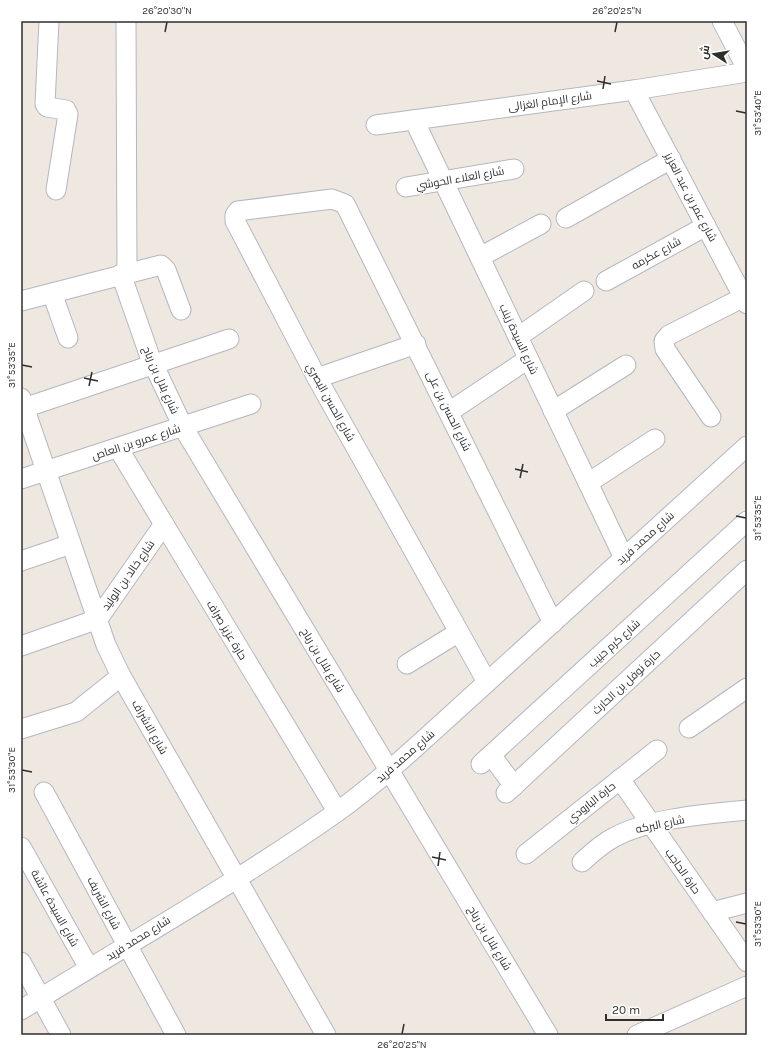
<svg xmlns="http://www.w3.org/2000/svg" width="768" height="1056" font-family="Karla,Cairo,sans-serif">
<rect width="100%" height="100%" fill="#efe8e0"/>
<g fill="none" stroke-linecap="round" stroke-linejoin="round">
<defs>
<g id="street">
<polyline points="49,21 45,104 47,107 66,110 68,114 56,190"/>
<polyline points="126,21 127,273"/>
<polyline points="722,21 747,69"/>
<polyline points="634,90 747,304"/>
<polyline points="414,120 624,558"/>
<polyline points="376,125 634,90 747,72"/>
<polyline points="406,187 514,169"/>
<polyline points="566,218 671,159"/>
<polyline points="480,257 541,224"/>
<polyline points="121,274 150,357 183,427 548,1035"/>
<polyline points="606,281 706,226"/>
<polyline points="52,293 68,338"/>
<polyline points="21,301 161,265 166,270 181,310"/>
<polyline points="518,337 584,291"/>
<polyline points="317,378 416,344"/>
<polyline points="21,398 106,645 121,676 326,1035"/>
<polyline points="21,409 229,339"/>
<polyline points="553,411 626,365"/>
<polyline points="449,412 528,359"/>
<polyline points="711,417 665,349 664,341 669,335 744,297"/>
<polyline points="118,448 337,811"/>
<polyline points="21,479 251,404"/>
<polyline points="588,483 655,439"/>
<polyline points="21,561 71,544"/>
<polyline points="21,646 98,619 164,524"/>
<polyline points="407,664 459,632"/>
<polyline points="487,682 317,378 235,221 235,215 238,211 332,199 345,204 553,623"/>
<polyline points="689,728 747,688"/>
<polyline points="21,729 76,712 121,676"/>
<polyline points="491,755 514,786"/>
<polyline points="481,764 747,521"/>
<polyline points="620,779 747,962"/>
<polyline points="44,792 176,1035"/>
<polyline points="506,793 747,570"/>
<polyline points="21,847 89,968"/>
<polyline points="526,854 657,750"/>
<path d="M582 862C592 853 601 844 613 838 649 818 706 814 747 810"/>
<polyline points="712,912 747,903"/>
<polyline points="21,962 61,1035"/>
<path d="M21 1010C126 945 235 884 337 812 373 786 406 756 439 726L747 446"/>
<polyline points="637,1035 747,986"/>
</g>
</defs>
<use href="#street" stroke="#b4b7c1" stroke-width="21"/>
<use href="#street" stroke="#fff" stroke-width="19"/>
</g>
<path fill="none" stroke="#2e2e2e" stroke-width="1.5" d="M165 32 167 22M615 32 617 22M597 81 611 84M603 89 605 76M736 111 746 113M22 365 32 367M84 378 98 381M89 386 92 372M515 469 528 472M520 478 523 464M736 516 746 518M22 770 32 772M432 857 446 860M438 866 440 852M736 922 746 924M402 1034 404 1024"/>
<g text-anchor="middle" stroke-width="3" stroke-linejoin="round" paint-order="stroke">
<g font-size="11" fill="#2e2e2e" stroke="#fff">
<text transform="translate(550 101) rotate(-8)" y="4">شارع الإمام الغزالى</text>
<text transform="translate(460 178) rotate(-10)" y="4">شارع العلاء الحوشي</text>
<text transform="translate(691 197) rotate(62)" y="4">شارع عمر بن عبد العزيز</text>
<text transform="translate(656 253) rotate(-29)" y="4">شارع عكرمه</text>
<text transform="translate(519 339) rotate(65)" y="4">شارع السيدة زينب</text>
<text transform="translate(161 380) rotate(66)" y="4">شارع بلال بن رباح</text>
<text transform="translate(331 402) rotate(61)" y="4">شارع الحسن البصري</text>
<text transform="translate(449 411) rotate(64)" y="4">شارع الحسن بن على</text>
<text transform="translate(136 442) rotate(-18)" y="4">شارع عمرو بن العاص</text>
<text transform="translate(645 538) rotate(-42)" y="4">شارع محمد فريد</text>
<text transform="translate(128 575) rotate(-55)" y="4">شارع خالد بن الوليد</text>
<text transform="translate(227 630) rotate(59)" y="4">حارة عزيز صراف</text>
<text transform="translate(614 643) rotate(-42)" y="4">شارع كرم حبيب</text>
<text transform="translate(323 660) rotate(59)" y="4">شارع بلال بن رباح</text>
<text transform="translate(626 682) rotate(-43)" y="4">حارة نوفل بن الحارث</text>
<text transform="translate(150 727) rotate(60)" y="4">شارع الاشراف</text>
<text transform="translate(405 756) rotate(-41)" y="4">شارع محمد فريد</text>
<text transform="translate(591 802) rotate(-38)" y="4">حارة البارودي</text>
<text transform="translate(660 824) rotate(-12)" y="4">شارع البركه</text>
<text transform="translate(683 871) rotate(55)" y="4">حارة الحاجب</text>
<text transform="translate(104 903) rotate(62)" y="4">شارع الشريف</text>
<text transform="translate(55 908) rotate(61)" y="4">شارع السيدة عائشة</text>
<text transform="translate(138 938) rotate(-32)" y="4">شارع محمد فريد</text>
<text transform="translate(490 938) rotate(59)" y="4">شارع بلال بن رباح</text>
</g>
</g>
<rect width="768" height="1056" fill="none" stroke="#ffffff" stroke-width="44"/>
<g transform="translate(714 54) rotate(282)" stroke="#ffffff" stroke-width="3" paint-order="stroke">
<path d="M0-3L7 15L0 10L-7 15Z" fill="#2e2e2e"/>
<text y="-6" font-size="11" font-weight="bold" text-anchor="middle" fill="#2e2e2e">ش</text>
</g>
<path d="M606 1014v6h57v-6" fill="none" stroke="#2e2e2e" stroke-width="2"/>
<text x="612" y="1014" font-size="12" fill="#2e2e2e" stroke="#ffffff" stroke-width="3" paint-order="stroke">20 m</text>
<rect x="22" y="22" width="724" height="1012" fill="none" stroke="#2e2e2e" stroke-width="1.5"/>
<g font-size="10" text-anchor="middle" fill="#2e2e2e">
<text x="167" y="14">26°20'30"N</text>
<text x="617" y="14">26°20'25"N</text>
<text transform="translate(757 113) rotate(-90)" y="4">31°53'40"E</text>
<text transform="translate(11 365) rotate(-90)" y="4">31°53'35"E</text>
<text transform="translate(757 518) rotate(-90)" y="4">31°53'35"E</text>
<text transform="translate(11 770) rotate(-90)" y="4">31°53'30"E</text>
<text transform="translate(757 924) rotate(-90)" y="4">31°53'30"E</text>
<text x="402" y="1048">26°20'25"N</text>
</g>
</svg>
